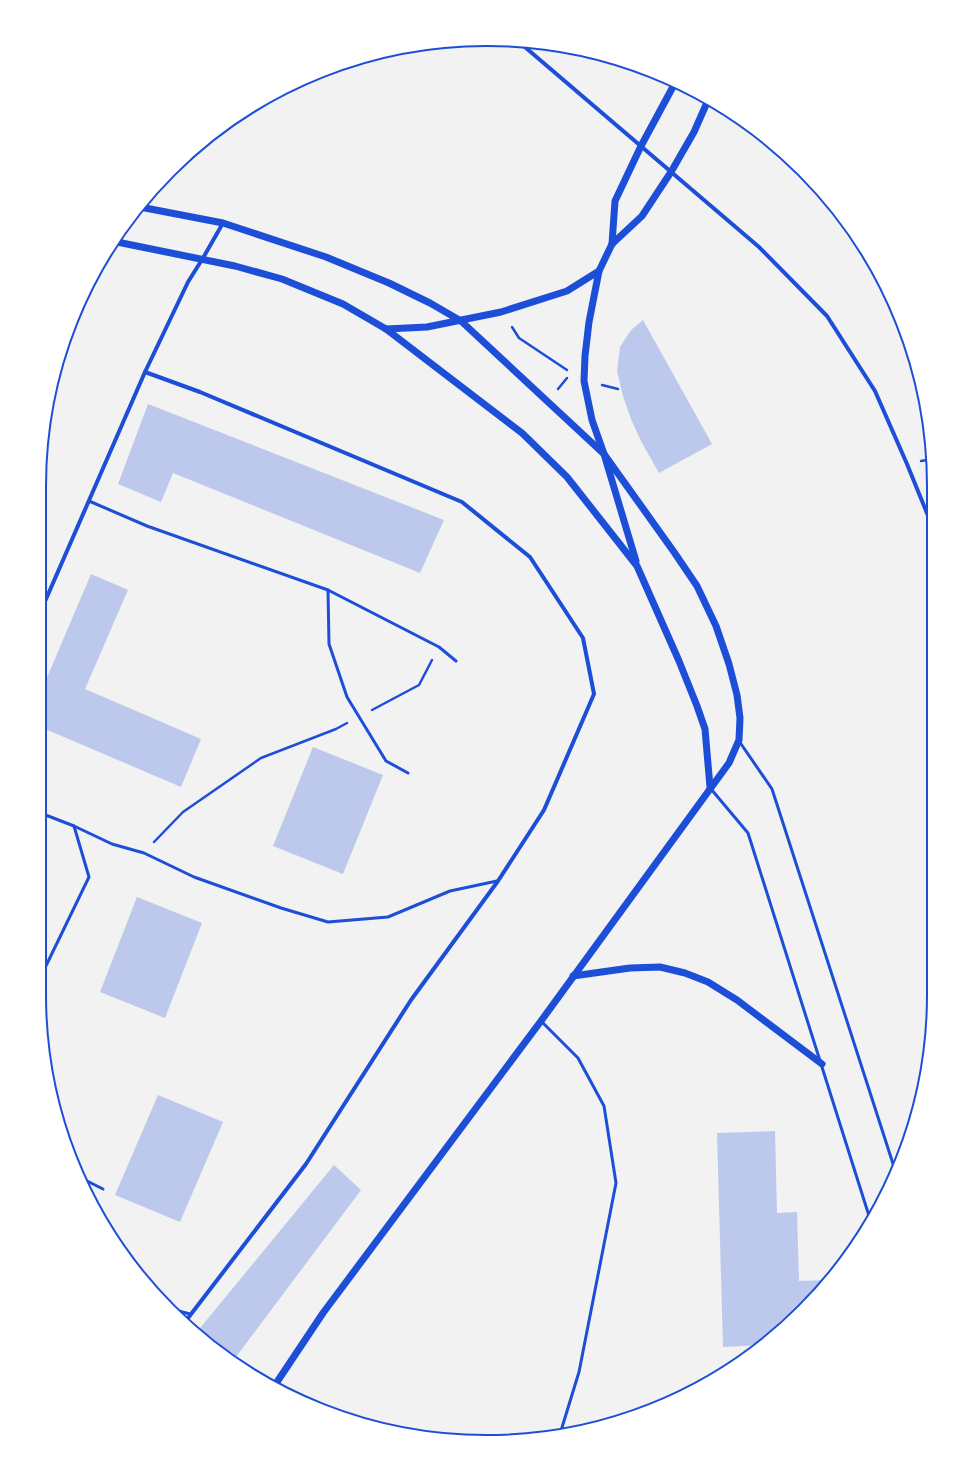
<svg xmlns="http://www.w3.org/2000/svg" width="973" height="1481" font-family="Barlow,sans-serif">
<rect width="100%" height="100%" fill="#f2f2f2"/>
<g fill="#bdc9ec">
<polygon points="643,320 712,444 659,473 642,443 631,419 623,396 617,371 620,347 631,330"/>
<polygon points="148,404 444,520 420,573 173,473 161,502 118,484"/>
<polygon points="91,574 128,590 85,689 201,739 181,787 43,728 43,687"/>
<polygon points="313,747 383,775 343,874 273,846"/>
<polygon points="137,897 202,923 165,1018 100,992"/>
<polygon points="158,1095 223,1122 180,1222 115,1195"/>
<polygon points="775,1131 777,1213 797,1212 799,1281 829,1280 823,1290 763,1345 723,1347 717,1133"/>
<polygon points="334,1165 361,1190 233,1361 214,1349 196,1333"/>
</g>
<g fill="none" stroke-linecap="round" stroke-linejoin="round">
<g stroke="#1d4ed8" stroke-width="2.5">
<polyline points="512,327 519,338 567,370"/>
<polyline points="602,385 618,389"/>
<polyline points="558,389 567,378"/>
<polyline points="921,461 933,459"/>
<polyline points="372,710 419,685 432,660"/>
<polyline points="154,842 183,812 261,758 336,729 347,723"/>
</g>
<g stroke="#1d4ed8" stroke-width="3">
<polyline points="89,501 147,526 328,590 439,647 456,661"/>
<polyline points="328,590 329,644 347,697 386,761 408,773"/>
<polyline points="739,741 772,789 896,1173"/>
<polyline points="711,789 748,833 870,1219"/>
<polyline points="43,814 74,826 89,877 43,972"/>
<polyline points="74,826 112,844 144,853 194,877 281,908 328,922 388,917 450,891 497,881"/>
<polyline points="541,1021 578,1058 604,1106 616,1183 579,1372 560,1434"/>
<polyline points="83,1179 103,1189"/>
<polyline points="171,1309 190,1314"/>
</g>
<g stroke="#1d4ed8" stroke-width="4">
<polyline points="519,42 759,247 827,316 875,391 907,464 933,528"/>
<polyline points="145,372 200,392 462,502 530,557 583,638 594,694 544,810 498,881 411,1000 306,1164 185,1322"/>
<polyline points="43,606 145,372 188,282 203,258 223,223"/>
</g>
<g stroke="#1d4ed8" stroke-width="7">
<polyline points="140,207 223,223 326,257 389,283 430,303 461,321 604,454 674,552 697,586 716,626 729,664 737,695 740,718 739,740 729,763 541,1021 323,1313 275,1385"/>
<polyline points="117,242 235,266 282,279 343,304 386,329 522,433 567,477 637,566 679,661 697,706 705,729 710,787"/>
<polyline points="612,244 615,201 641,146 675,83"/>
<polyline points="386,329 427,327 501,312 567,291 599,271"/>
<polyline points="636,561 604,454 592,420 584,381 585,356 589,322 599,271 612,244 642,216 671,172 694,132 709,98"/>
<polyline points="573,976 630,968 660,967 685,973 708,982 737,1000 822,1064"/>
</g>
</g>
<path d="M0 0H973V1481H0ZM486 46H487A440 440 0 0 1 927 486V995A440 440 0 0 1 487 1435H486A440 440 0 0 1 46 995V486A440 440 0 0 1 486 46Z" fill="#fff" fill-rule="evenodd"/>
<path fill="none" stroke="#1d4ed8" stroke-width="2" d="M486 46H487A440 440 0 0 1 927 486V995A440 440 0 0 1 487 1435H486A440 440 0 0 1 46 995V486A440 440 0 0 1 486 46Z"/>
</svg>
